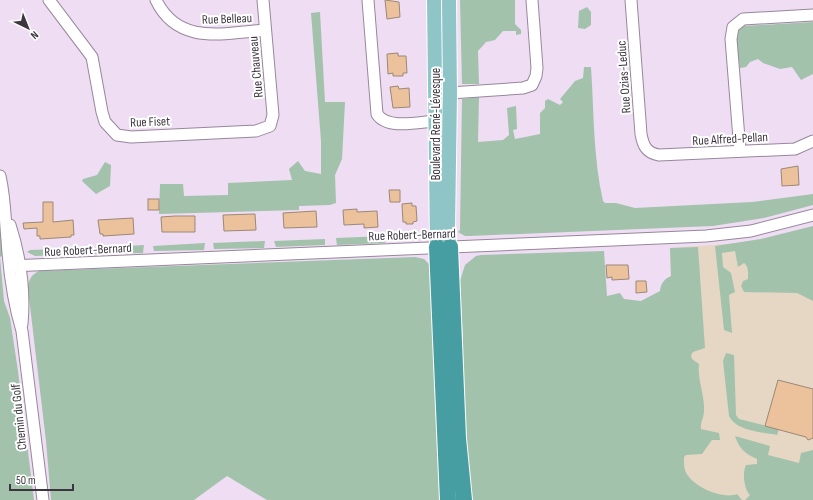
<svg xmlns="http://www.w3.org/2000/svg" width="813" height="500" font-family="'Sofia Sans Condensed',sans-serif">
<rect width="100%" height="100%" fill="#eeddf3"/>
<polygon fill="#e6d7c5" points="813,226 813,475 765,500 685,500 677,444 683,360 671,276 670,248 740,243 785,234"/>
<g fill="#a2c2ac">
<polygon points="460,0 515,0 515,24 521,30 521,34 516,35 516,31 503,31 495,40 486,42 478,51 479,84 462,84"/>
<polygon points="587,7 591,12 591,25 585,29 578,28 579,11"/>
<polygon points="320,12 325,102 345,102 342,159 335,175 336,203 330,205 299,206 299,210 159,214 160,184 183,184 184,196 228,195 228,183 292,180 289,169 298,161 305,171 321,174 321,141 311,13"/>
<path d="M813 22V74L801 80 792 67 780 69 763 63 758 59 750 62 746 67 740 68C739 55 732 35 743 26Z"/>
<path d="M584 67H591C594 111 593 157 603 201L605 203H616L635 208 752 202 813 194V205L764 218 713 226 470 236H465L458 232 460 230 462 99 479 97 478 142 503 140 509 135 507 108 516 106 517 129 513 130 515 139 540 134V113L545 108V101L548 99 560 105 563 102 560 99 575 81 583 78Z"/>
<polygon points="105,162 111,165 110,186 96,194 82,181 83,179 97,175"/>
<polygon points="0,220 4,255 0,257 4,301 10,318 18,371 34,500 0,500"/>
<path d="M813 226V301L797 293 744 292 741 286 743 281 748 279C748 273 749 267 744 263L738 267 735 251 722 253 723 267 731 273 735 292 729 295 732 333 724 330 715 246 761 239Z"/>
<polygon points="385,236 385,243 337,245 336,238"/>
<polygon points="325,239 325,245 276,247 274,241"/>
<polygon points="265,241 264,248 214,249 213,243"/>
<polygon points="205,243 204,250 154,251 153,246"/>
<polygon points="144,245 143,253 93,254 92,248"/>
<path d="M698 247 705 348 693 352 691 355 692 359 699 364C697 379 705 396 704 411 704 418 700 422 701 429L719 433 720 440H712L702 454 686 455 684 457C684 461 684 467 685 470 690 486 723 500 737 494L742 500H470L462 380 463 341 460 281 465 265 476 256 481 255 604 251 607 296 620 293 624 299 641 301 660 291C661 283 664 279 671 276L670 248Z"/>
<polygon points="84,248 83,254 35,256 27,252 30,250"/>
<path d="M415 257 424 259 430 265 441 500H267L227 476 194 500H51L46 441 28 289C28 280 31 275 39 271Z"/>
<path d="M726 353 734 355 736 415 739 419 779 429 777 435C762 432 736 431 729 416L723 361Z"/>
<path d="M735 436 770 446 768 455 799 463 801 453 813 450V500H745L750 495C744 489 742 473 746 465L757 464V459C745 454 739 448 735 436Z"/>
</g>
<g fill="#ecc29c" stroke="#9b8876">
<polygon points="385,0 399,2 400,17 387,19"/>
<polygon points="398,53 398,56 406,56 407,73 403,73 403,76 393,76 393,73 388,74 387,54"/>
<polygon points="398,86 399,89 409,88 410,107 393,108 390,87"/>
<polygon points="798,166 799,185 782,186 781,169"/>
<polygon points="389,190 400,190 400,202 390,202"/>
<rect x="148" y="199" width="11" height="11"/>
<polygon points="43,202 53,202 53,222 73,220 74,235 71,235 71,237 40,239 40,236 37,236 37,228 24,229 23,223 43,222"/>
<polygon points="412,203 412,206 416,206 417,221 413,222 413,224 406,224 406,222 403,222 402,204"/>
<polygon points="357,209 357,212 377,211 378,227 364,228 364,224 344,225 343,210"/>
<polygon points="316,211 317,227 284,228 283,213"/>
<polygon points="255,214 256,230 224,231 223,215"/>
<polygon points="175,216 195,216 195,232 162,232 161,217"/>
<polygon points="133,218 134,234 103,236 103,234 100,234 98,220"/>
<polygon points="606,265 628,265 629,279 612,280 612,277 607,278"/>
<polygon points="636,281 646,281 647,292 636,293"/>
<polygon points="778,380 813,389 813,438 808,440 806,437 765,426"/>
</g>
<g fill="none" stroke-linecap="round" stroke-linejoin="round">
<defs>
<g id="minor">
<polyline points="49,0 92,57 102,112 105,122 117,135 131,137 256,131 270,126 273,115 263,0"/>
<path d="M156 0C178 46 224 33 265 30"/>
<path d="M368 0 377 114C387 130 419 122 435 121"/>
<path d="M631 0 641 134C643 145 646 153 659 155L795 149 813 141"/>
<polyline points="450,93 523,88 532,85 536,76 537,68 532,0"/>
<polyline points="740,151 731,39 733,27 743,19 813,15"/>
<path d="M0 176C5 198 5 218 7 240 9 271 13 301 22 331L43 500"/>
<path d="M10 225C20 256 25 291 22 324"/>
<polyline points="10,266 706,236 751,231 813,215"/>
</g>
<g id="major">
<polyline points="434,0 437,247"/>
<polyline points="449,0 450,93 448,231 450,247"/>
</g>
<g id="highway">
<polyline points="437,247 448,500"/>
<polyline points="450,247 458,438 464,500"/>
</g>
</defs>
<use href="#minor" stroke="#97879c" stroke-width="13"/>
<use href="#major" stroke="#fff" stroke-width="16"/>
<use href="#highway" stroke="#fff" stroke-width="18"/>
<use href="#minor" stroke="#fff" stroke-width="11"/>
<use href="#major" stroke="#90c5c7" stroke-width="14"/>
<use href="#highway" stroke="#469ea2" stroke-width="16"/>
</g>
<g text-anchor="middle" stroke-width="4" stroke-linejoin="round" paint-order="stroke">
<g font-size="13" fill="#3d363f" stroke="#fff">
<text transform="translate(227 18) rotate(-2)" y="5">Rue Belleau</text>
<text transform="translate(255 67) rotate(-95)" y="5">Rue Chauveau</text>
<text transform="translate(623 77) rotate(-94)" y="5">Rue Ozias-Leduc</text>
<text transform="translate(150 121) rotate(-2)" y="5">Rue Fiset</text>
<text transform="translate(435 124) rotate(-90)" y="5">Boulevard René-Lévesque</text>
<text transform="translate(730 138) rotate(-3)" y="5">Rue Alfred-Pellan</text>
<text transform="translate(412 234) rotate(-2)" y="5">Rue Robert-Bernard</text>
<text transform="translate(88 249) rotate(-3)" y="5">Rue Robert-Bernard</text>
<text transform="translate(18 417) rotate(-96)" y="5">Chemin du Golf</text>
</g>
</g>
<g transform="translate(28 28) rotate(137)" stroke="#ffffff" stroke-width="3" paint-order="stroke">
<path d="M0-3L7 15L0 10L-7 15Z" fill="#3d363f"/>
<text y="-6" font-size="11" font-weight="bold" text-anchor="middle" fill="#3d363f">N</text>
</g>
<path d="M10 484v6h63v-6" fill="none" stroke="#3d363f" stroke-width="2"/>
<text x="16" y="484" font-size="12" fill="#3d363f" stroke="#ffffff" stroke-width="3" paint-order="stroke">50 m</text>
</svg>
